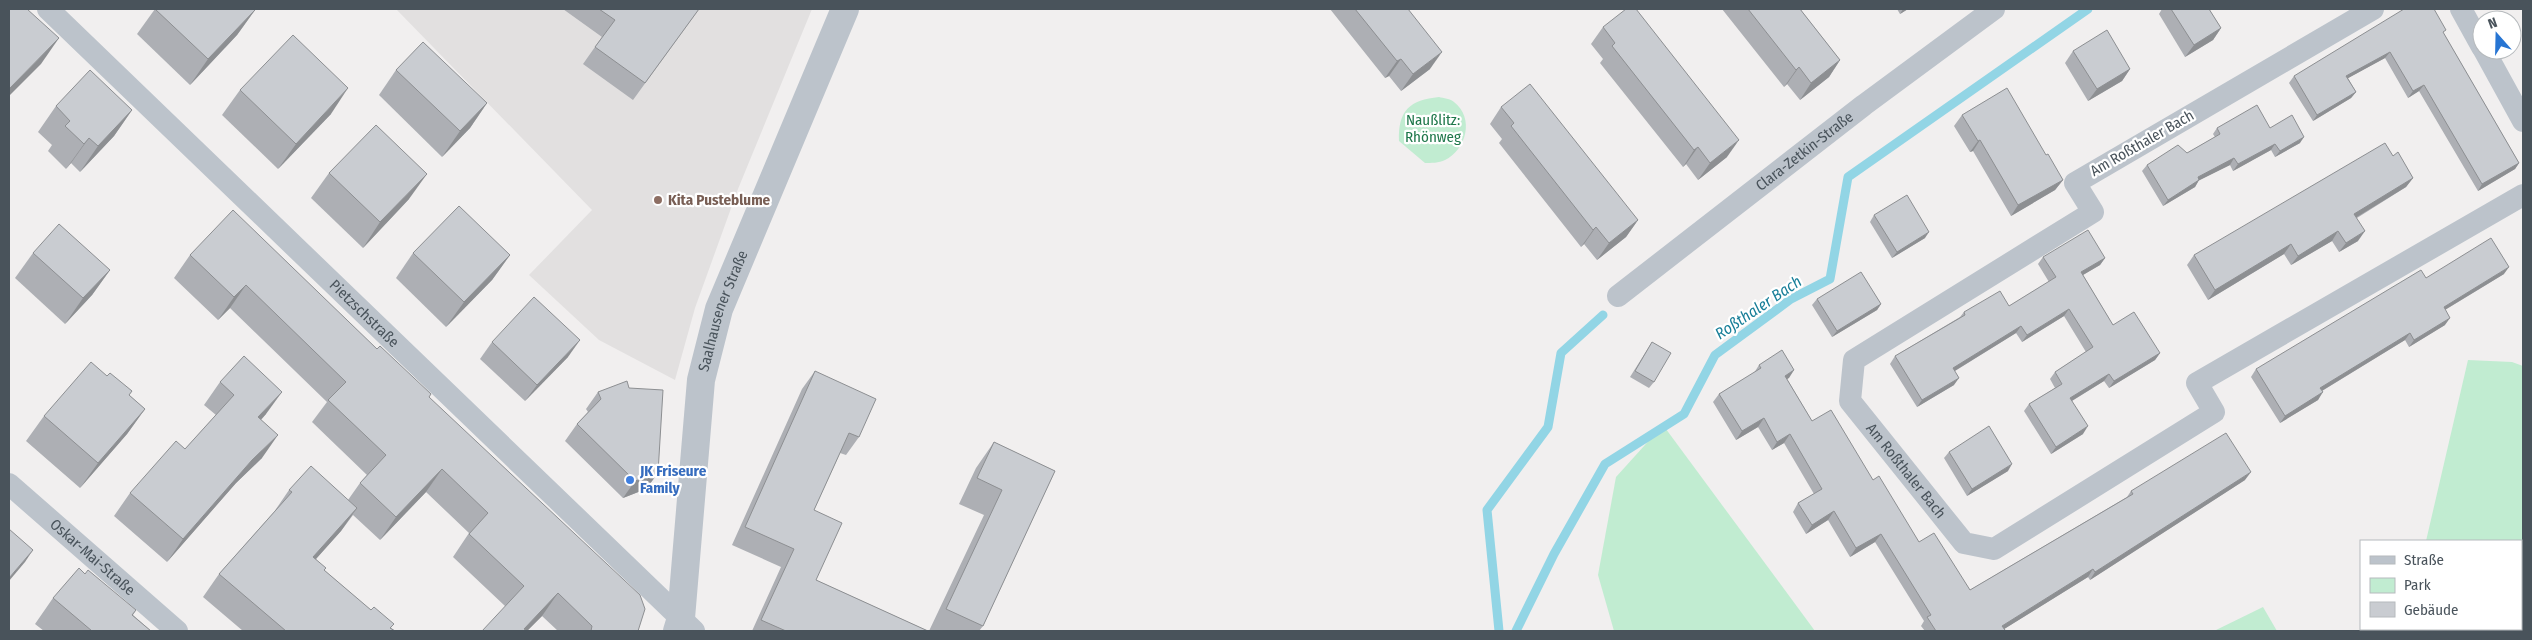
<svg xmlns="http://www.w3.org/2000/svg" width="2532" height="640" font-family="'Fira Sans Condensed',sans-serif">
<rect width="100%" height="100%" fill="#f1efef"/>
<polygon fill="#e2e0e0" points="396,9 812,9 738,189 695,308 675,380 599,340 529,275 592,210"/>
<g fill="#c1ecd1">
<path d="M1439 97C1443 98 1451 99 1454 102 1475 118 1466 150 1445 160 1439 163 1431 163 1425 163L1399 141C1398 110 1410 100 1439 97Z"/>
<polygon points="2468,360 2512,362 2523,366 2523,631 2405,631 2406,629 2521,629 2521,541 2426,541"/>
<polygon points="1663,425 1815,631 1614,631 1598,575 1616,477"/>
<polygon points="2263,607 2277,631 2214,631"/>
</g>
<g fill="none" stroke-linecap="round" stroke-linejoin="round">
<g stroke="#92d5e5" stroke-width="9">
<polyline points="1499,631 1487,510 1548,427 1561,353 1603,315"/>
<polyline points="1516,631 1554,554 1605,464 1684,414 1715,355 1791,299 1830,279 1848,177 2088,9"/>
</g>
<g stroke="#bcc3cb" stroke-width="22">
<path id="s1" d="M48 9 694 631"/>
<path id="s2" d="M2373 9 2075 183 2093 212 1854 360 1850 401 1964 543 1994 549 2214 412 2197 383 2523 195"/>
<polyline points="2461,9 2482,47"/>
<polyline points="2484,50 2523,121"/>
<path id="s3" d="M1618 296 1864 105 1994 9"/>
<path id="s4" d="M9 484 177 631"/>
</g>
<path stroke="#bcc3cb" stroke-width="28" id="s5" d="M677 631 681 618 701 380 719 309 845 9"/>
</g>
<g fill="#adafb4">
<polygon points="155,9 255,10 237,35 190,85 137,34"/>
<polygon points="563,9 699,9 633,100 583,64 602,37"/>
<polygon points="1330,9 1408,9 1430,69 1401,91 1389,76 1385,78"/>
<polygon points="1722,9 1800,9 1840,60 1829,77 1800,100 1787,84 1784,87"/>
<polygon points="1897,9 1908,9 1900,14"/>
<polygon points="2162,9 2209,9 2221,28 2213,40 2185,57 2159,14"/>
<polygon points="1603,27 1727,157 1698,180 1686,164 1683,167 1600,63 1603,59 1591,44"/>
<polygon points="2444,34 2519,163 2515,169 2478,191 2419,91 2408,98 2385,58 2348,78 2356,92 2351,98 2313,121 2289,83 2294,76"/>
<polygon points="2073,51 2130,69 2122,81 2088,101 2065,63"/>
<polygon points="396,70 487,103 470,128 442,157 379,95"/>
<polygon points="240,90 331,114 278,169 222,115"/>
<polygon points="56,106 132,110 114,136 80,172 71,163 66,169 48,151 52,145 38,132"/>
<polygon points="1501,107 1638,220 1626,237 1597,260 1584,244 1581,247 1499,143 1502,139 1490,124"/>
<polygon points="1962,115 2046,155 2063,180 2055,190 2011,216 1973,151 1970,152 1954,126"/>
<polygon points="2217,128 2270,128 2300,143 2275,157 2271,150 2233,171 2230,165 2199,180 2195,187 2163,206 2142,171 2147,165 2187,153 2215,137 2213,134"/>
<polygon points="2393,156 2413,178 2406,187 2357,218 2358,241 2339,252 2332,241 2291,265 2284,254 2208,300 2187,265 2194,255"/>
<polygon points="329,173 409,199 363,248 311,198"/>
<polygon points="1874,215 1925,238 1892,258 1870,222"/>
<polygon points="33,253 110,270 92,295 65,324 15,278"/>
<polygon points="413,253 510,255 492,280 446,327 396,278"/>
<polygon points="190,255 377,349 429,397 638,631 558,631 542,616 527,631 505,606 453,557 469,533 426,492 380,540 353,515 341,531 316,559 324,570 395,631 243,631 203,597 219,574 274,512 289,490 348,500 360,483 367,475 312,422 327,402 230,308 218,320 174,278"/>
<polygon points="2043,257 2105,258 2100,265 2083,275 2113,325 2160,353 2155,360 2109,388 2104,381 2072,401 2083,434 2051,454 2024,411 2029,404 2055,388 2050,379 2055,372 2086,352 2064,316 2022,342 2016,333 1955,371 1954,385 1917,407 1890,364 1895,356 1960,317 1964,312 2009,306 2049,282 2038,264"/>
<polygon points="2504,274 2445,310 2445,325 2409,347 2405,340 2322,391 2318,400 2280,423 2251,377 2256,369 2426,278"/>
<polygon points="1817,299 1881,304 1877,310 1832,337 1812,305"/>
<polygon points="492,342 568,357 525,401 480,359"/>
<polygon points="1652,342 1654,382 1649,388 1630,377"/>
<polygon points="1759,365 1794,370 1787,379 1812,421 1873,480 1919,542 1970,590 2127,497 2131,491 2245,480 2090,580 2088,577 2004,629 2004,631 1925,631 1921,626 1924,621 1875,542 1850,557 1828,520 1806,534 1793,512 1798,503 1814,494 1784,443 1772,450 1758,427 1736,440 1713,402 1719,394 1754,373"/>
<polygon points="815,371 859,437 846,455 840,453 814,510 816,580 928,631 752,631 781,567 732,545 802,389"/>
<polygon points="107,376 132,391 129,395 145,409 127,434 80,488 26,441 44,416"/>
<polygon points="220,382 266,414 261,420 262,458 236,483 167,562 114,516 130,493 185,449 216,415 204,405"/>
<polygon points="629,388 658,473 646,489 623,498 565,441 577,424 588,412 586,409 598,392"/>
<polygon points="994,442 1055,471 983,626 979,631 929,631 984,515 959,504 976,468"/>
<polygon points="1949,452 2008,471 1967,496 1944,458"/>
<polygon points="85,574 136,610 133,615 151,631 44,631 35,624 53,598"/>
</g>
<g fill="#8d8f92">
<polygon points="1903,9 1908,9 1900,14"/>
<polygon points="255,10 237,35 190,85 208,59"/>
<polygon points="2221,28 2213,40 2185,57 2194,45"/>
<polygon points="59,38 41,64 9,96 9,89"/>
<polygon points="1442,52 1430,69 1401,91 1413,74"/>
<polygon points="2390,52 2385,58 2341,82 2346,76"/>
<polygon points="1401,59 1389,76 1385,78 1397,61"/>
<polygon points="1840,60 1829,77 1800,100 1811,83"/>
<polygon points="1799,67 1787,84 1784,87 1796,70"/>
<polygon points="2130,69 2122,81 2088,101 2097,89"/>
<polygon points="2424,85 2419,91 2408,98 2413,91"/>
<polygon points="348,88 331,114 278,169 296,144"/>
<polygon points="2356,92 2351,98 2313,121 2317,115"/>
<polygon points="487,103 470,128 442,157 460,131"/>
<polygon points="132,110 114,136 80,172 98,146"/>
<polygon points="2304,137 2300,143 2275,157 2280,151"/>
<polygon points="89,138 71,163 66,169 84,144"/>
<polygon points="1739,140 1727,157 1698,180 1710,163"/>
<polygon points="1980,140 1973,151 1970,152 1978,141"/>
<polygon points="2275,144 2271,150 2233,171 2238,164"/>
<polygon points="1698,147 1686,164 1683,167 1694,150"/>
<polygon points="2234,158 2230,165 2194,183 2198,177"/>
<polygon points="2519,163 2515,169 2478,191 2482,184"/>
<polygon points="427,174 409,199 363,248 380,222"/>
<polygon points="2413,178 2406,187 2347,223 2354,214"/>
<polygon points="2063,180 2055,190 2011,216 2018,205"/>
<polygon points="2199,180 2195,187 2163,206 2168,200"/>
<polygon points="1638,220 1626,237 1597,260 1609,243"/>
<polygon points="1596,227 1584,244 1581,247 1593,230"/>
<polygon points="2338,231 2332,241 2291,265 2298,256"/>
<polygon points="2365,231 2358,241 2339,252 2346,243"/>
<polygon points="1929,232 1925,238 1892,258 1897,252"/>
<polygon points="2291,244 2284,254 2208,300 2215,290"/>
<polygon points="510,255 492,280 446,327 464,302"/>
<polygon points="2105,258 2100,265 2076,279 2081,272"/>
<polygon points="2509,267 2504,274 2438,314 2444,307"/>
<polygon points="110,270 92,295 65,324 83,298"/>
<polygon points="246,285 230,308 218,320 234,297"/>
<polygon points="1881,304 1877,310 1832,337 1837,331"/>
<polygon points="2069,309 2064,316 2022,342 2027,335"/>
<polygon points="2450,318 2445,325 2409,347 2414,340"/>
<polygon points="2021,326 2016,333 1948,375 1953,368"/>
<polygon points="2410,333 2405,340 2315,395 2320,388"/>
<polygon points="580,340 568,357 525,401 537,385"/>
<polygon points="2160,353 2155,360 2109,388 2114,381"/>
<polygon points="1794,370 1789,378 1779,384 1785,376"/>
<polygon points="2109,374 2104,381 2065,405 2070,398"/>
<polygon points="1959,378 1954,385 1917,407 1922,400"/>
<polygon points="282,392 266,414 242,440 258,417"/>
<polygon points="2323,392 2318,400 2280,423 2285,416"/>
<polygon points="145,409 127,434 80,488 98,463"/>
<polygon points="1764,418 1758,427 1736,440 1742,431"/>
<polygon points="2088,426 2083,434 2051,454 2056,447"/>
<polygon points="1790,434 1784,443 1772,450 1777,442"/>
<polygon points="278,435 262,458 236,483 167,562 183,539 252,460"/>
<polygon points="2012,464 2008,471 1967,496 1972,489"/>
<polygon points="442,469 426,492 380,540 396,517"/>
<polygon points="2251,472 2245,480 2090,580 2095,572"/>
<polygon points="658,473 646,489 623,498 635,481"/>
<polygon points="357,508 341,531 297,580 313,557"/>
<polygon points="1834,511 1828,520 1806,534 1812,525"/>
<polygon points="1881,534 1875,542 1850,557 1856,548"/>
<polygon points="33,550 25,562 9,581 9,578"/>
<polygon points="2093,569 2088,577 2001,631 2002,626"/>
<polygon points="558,593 542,616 527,631 524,629"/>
</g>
<g fill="#c9ccd1" stroke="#8d8f92">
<polygon points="9,9 27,9 59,38 9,89"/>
<polygon points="155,9 254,9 255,10 208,59"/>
<polygon points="599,9 699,9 645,83 595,47 615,20"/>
<polygon points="1355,9 1408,9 1442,52 1413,74 1401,59 1397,61"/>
<polygon points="1626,9 1636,9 1739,140 1710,163 1698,147 1694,150 1612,46 1615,43 1603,27"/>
<polygon points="1748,9 1800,9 1840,60 1811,83 1799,67 1796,70"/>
<polygon points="2171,9 2209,9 2221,28 2194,45"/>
<polygon points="2404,9 2434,9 2446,30 2443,32 2519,163 2482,184 2424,85 2413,91 2390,52 2346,76 2356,92 2317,115 2294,76"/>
<polygon points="2107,30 2130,69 2097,89 2073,51"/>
<polygon points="293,35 348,88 296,144 240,90"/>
<polygon points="423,42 487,103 460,131 396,70"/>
<polygon points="90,70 132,110 98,146 89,138 84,144 65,126 70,121 56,106"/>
<polygon points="1530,84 1638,220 1609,243 1596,227 1593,230 1511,126 1514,123 1501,107"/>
<polygon points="2007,88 2046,155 2048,154 2063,180 2018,205 1980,140 1978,141 1962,115"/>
<polygon points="2257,105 2270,128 2292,115 2304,137 2280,151 2275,144 2238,164 2234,158 2198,177 2199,180 2168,200 2147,165 2178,145 2187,153 2220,134 2217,128"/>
<polygon points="376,125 427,174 380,222 329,173"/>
<polygon points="2385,143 2393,156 2398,152 2413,178 2354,214 2365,231 2346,243 2338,231 2298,256 2291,244 2215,290 2194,255"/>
<polygon points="1907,195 1929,232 1897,252 1874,215"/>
<polygon points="459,206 510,255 464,302 413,253"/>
<polygon points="233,210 377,349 380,346 431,394 429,397 640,595 645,609 638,631 591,631 592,626 558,593 524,629 527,631 482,631 524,586 469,534 488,513 442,469 396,517 360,483 386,455 328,400 346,382 246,285 234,297 190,255"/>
<polygon points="59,224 110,270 83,298 33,253"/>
<polygon points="2088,230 2105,258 2081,272 2113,325 2134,312 2160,353 2114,381 2109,374 2070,398 2088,426 2056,447 2029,404 2062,384 2055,372 2093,347 2069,309 2027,335 2021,326 1953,368 1959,378 1922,400 1895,356 1965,315 1964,312 2000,291 2009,306 2056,277 2043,257"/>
<polygon points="2491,238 2509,267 2444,307 2450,318 2414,340 2410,333 2320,388 2323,392 2285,416 2256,369 2421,270 2426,278"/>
<polygon points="1861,272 1881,304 1837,331 1817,299"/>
<polygon points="534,297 580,340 537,385 492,342"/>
<polygon points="1652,342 1671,353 1654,382 1635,371"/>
<polygon points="1782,350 1794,370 1785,376 1812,421 1831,410 1873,480 1879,476 1919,542 1934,533 1970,590 2133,494 2131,491 2226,433 2251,472 2095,572 2093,569 2002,626 2005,630 2003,631 1936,631 1927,617 1931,615 1881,534 1856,548 1834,511 1812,525 1798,503 1822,489 1790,434 1777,442 1764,418 1742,431 1719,394 1761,368 1759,365"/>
<polygon points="244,356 282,392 258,417 278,435 252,460 183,539 130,493 176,441 185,449 234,395 220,382"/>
<polygon points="91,362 107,376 110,373 132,391 129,395 145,409 98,463 44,416"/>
<polygon points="815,371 876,399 859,437 849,433 814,510 842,523 816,580 928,631 786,631 761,620 794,549 745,527"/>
<polygon points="627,381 629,388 663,390 658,473 635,481 577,424 601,399 598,392"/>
<polygon points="1989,426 2012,464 1972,489 1949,452"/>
<polygon points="994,442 1055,471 983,626 946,609 1002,490 977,478"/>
<polygon points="311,466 357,508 313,557 326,568 324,570 371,610 374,607 394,624 390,628 395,631 286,631 219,574 292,492 289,490"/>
<polygon points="9,529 33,550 9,578"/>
<polygon points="79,568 85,574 88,570 136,610 132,615 151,631 92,631 53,598"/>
</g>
<circle fill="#8d6e63" stroke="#fff" stroke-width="2" cx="658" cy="200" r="5"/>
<circle fill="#3f7fe0" stroke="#fff" stroke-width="2" cx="630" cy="480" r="5"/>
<g text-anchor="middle" stroke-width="4.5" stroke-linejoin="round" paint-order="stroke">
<g font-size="15" fill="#1e774a" stroke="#fff">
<text x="1433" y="125">Naußlitz:<tspan x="1433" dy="17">Rhönweg</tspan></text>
</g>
<g font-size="15" fill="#49535b" stroke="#fff">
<text transform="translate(2142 143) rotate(-30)" y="5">Am Roßthaler Bach</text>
<text dy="5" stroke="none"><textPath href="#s3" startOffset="236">Clara-Zetkin-Straße</textPath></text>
<text dy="5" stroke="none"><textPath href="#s5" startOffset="325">Saalhausener Straße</textPath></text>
<text dy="5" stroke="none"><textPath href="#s1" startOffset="439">Pietzschstraße</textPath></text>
<text dy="5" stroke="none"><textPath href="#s2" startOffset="791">Am Roßthaler Bach</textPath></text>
<text dy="5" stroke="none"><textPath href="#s4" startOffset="111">Oskar-Mai-Straße</textPath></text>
</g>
<g font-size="15" font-weight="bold" fill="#785e54" stroke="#fff" text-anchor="start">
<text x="668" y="205">Kita Pusteblume</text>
</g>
<g font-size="15" font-weight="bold" fill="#366cbe" stroke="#fff" text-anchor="start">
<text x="640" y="476">JK Friseure<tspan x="640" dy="17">Family</tspan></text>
</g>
<g font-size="16" font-style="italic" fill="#177e98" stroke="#fff">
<text transform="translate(1758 307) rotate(-34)" y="6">Roßthaler Bach</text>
</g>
</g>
<rect width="2532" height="640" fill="none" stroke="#49535b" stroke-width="20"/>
<rect x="2360" y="540" width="162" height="90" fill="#ffffff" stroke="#b6babd"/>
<rect x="2370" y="556" width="25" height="8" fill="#bcc3cb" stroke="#b6babd"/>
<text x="2404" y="565" font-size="15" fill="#49535b">Straße</text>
<rect x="2370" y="578" width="25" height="15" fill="#c1ecd1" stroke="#b6babd"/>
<text x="2404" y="590" font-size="15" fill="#49535b">Park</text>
<rect x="2370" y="602" width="25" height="15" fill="#c9ccd1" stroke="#b6babd"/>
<text x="2404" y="615" font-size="15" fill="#49535b">Gebäude</text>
<g transform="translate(2497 35) rotate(340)"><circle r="24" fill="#ffffff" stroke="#b6babd"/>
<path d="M0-4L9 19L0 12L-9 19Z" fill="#2775d3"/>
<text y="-8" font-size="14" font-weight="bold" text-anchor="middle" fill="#49535b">N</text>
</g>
</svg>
